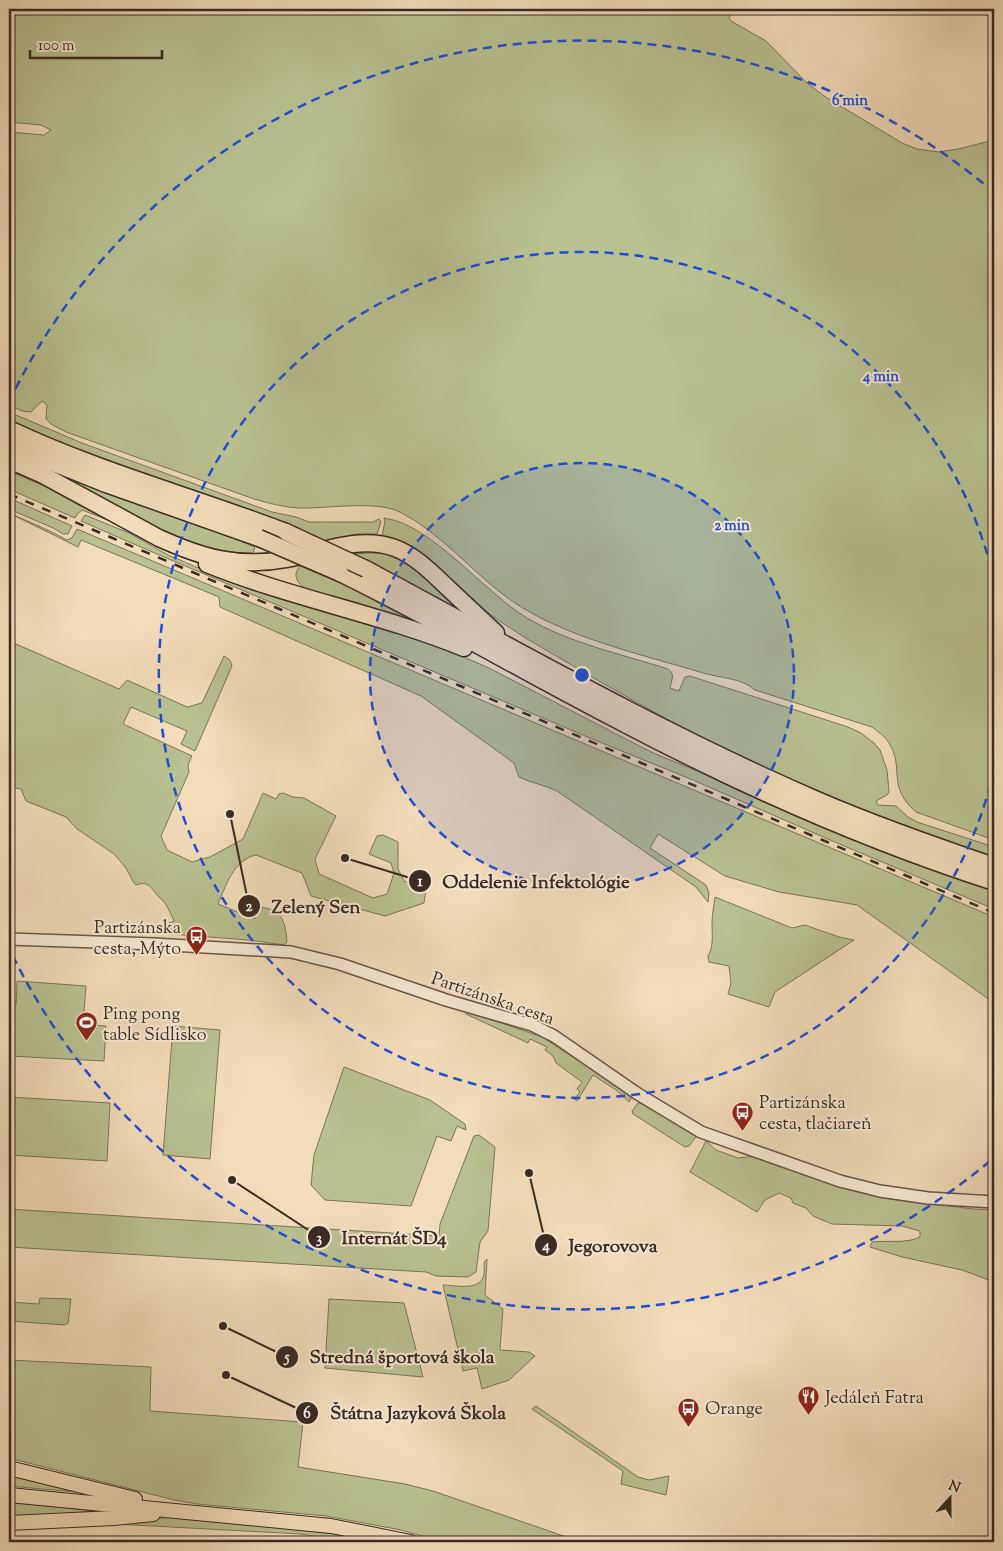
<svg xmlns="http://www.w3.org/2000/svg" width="1003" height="1551" font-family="'Sorts Mill Goudy',serif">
<rect width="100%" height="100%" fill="#f3dcba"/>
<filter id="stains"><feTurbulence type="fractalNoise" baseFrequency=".004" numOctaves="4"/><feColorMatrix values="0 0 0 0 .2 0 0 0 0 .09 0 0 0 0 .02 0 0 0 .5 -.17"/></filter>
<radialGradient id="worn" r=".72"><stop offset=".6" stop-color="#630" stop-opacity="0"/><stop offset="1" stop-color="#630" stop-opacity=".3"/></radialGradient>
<g fill="#b9c191" stroke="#79765a">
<path d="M9 9H734L729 18 731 21 766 41 807 83 824 96 902 143 917 149 939 152 958 149 994 140V840L916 812C886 786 905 768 889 743 885 736 878 732 872 727L755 690C742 678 720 678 703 673 641 654 566 638 512 601 473 574 443 534 400 512 376 500 326 509 298 508 283 507 268 503 254 499L66 432 51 424 46 419 47 405 42 401 31 412 22 411 9 405V132L44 135 51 130 41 125 9 122Z"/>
<polygon points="9,412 82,443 272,512 296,517 309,522 373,522 379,519 381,522 377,534 356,534 326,541 305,532 85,454 9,422"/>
<path d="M44 469C114 497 186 518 255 547L253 553C204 554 161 531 119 509 94 496 69 483 44 469Z"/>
<polygon points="9,471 42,485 105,519 82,510 77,514 75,518 9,489"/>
<polygon points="9,498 72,526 68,534 63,534 53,528 9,509"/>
<path d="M9 513 50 531 67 540 72 538 77 529 994 917V1003L857 905 779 892 725 876 658 834 650 848 706 885 709 893 708 902 696 887 557 791C544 785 532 783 519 777L514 763 421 696 220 607 219 597 81 540 78 547Z"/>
<polygon points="85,515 129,533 168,555 208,572 431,643 489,668 651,752 697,771 744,793 872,847 994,891 994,909 830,840 693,780 597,741 143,548 81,521"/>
<path d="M384 518C431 524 484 592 527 618 569 643 621 654 668 669 675 674 672 679 670 688L679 691 685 677 690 676 848 727 861 733 874 743 880 750 887 770 889 792 887 795 876 801 878 805 896 806 908 817 917 822 994 847V857C912 830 830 799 751 762 675 726 602 683 529 640 513 630 497 620 482 608 457 589 428 554 400 541 395 539 388 538 382 536L385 521Z"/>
<polygon points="370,553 386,553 406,560 459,607 457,609 353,554"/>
<path d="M300 566 347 586 421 625 306 589C297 583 292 575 300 566Z"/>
<path d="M9 641 119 689 127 680 187 707 202 703 224 656 230 660 232 666 195 751 181 744 187 731 131 707 123 724 192 756 188 765 189 772 161 836 167 850 192 862 210 857 243 839 263 793 276 799 279 794 283 793 293 797 304 798 336 816 315 859 319 874 373 898 387 894 394 873 391 863 369 854 377 836 383 835 398 842V869L404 881 426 890 424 903 385 916 311 896 302 873 256 855C234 860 226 885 218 904L255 919 258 911 257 907C282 908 285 920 287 942L284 945 249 940 156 933 154 929 174 921C169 910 167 904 159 897 151 889 149 880 136 885L134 883 126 868 114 854 77 829 66 817 26 801 21 789 9 787Z"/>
<path d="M715 897 792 928 805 925 839 937 854 940 775 992 769 1007 728 994 731 983 729 966 709 962 708 956C714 946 712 934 712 923 712 914 714 906 715 897Z"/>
<polygon points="17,981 86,986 83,1024 106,1026 104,1061 9,1056 9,1005 16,1005"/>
<polygon points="464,1010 542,1037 609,1080 629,1094 631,1099 629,1102 616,1090 593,1075 577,1101 574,1099 580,1092 577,1089 582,1082 556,1063 553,1056 545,1050 547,1047 530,1039 528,1043 466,1014"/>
<polygon points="173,1026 220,1030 210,1159 163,1155"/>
<polygon points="344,1067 430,1100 465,1124 466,1130 457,1126 451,1141 437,1136 411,1206 325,1200 311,1185 314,1155"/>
<polygon points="9,1097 110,1103 107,1161 9,1155"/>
<polygon points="638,1103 641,1103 694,1134 696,1137 689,1146 685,1147 633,1114 632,1111"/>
<polygon points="479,1135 495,1147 488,1231 480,1242 476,1272 468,1277 436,1276 426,1272 9,1247 9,1209 439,1236 440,1224 474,1136"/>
<path d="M706 1141 716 1150 738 1158 755 1156 843 1188 890 1199 974 1209 994 1210V1282L962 1270 902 1257 870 1247 872 1242C888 1240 906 1244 920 1237V1231L902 1226 832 1224 813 1216 806 1208 793 1203 791 1198 779 1193 765 1200 757 1212 690 1172Z"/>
<path d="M487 1259 485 1295 503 1309 500 1350 529 1352 535 1356 509 1380 482 1389 477 1368 463 1371 443 1285C454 1285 477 1291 483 1278 485 1274 484 1266 484 1262Z"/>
<polygon points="9,1296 10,1302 39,1304 40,1298 71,1299 68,1323 65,1325 9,1321"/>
<polygon points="329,1299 404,1303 423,1377 325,1368"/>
<polygon points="9,1360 151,1367 150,1411 303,1422 298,1467 405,1484 433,1491 581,1542 443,1542 401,1530 326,1516 197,1504 174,1500 9,1458"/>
<polygon points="536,1406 638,1477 649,1480 669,1476 666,1495 621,1484 623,1471 532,1409"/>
<polygon points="9,1471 98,1494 9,1486"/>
<polygon points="9,1502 97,1511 98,1511 9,1518"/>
<polygon points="175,1517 331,1533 382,1542 347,1542 301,1534 96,1523"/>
</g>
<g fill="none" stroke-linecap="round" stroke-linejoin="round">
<defs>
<polyline id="minor" points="9,939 154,944 291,952 340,964 446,1000 532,1025 554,1036 638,1094 701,1132 840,1181 880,1191 928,1198 994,1202"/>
<g id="major">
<polyline points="9,1468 135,1499"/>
<polyline points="9,1495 331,1526 411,1542"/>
<polyline points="9,1523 114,1518 153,1514"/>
</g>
<g id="highway">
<path d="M9 429C98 471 194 497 286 532"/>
<polyline points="9,445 106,484 259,538"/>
<path d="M9 460 43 475 159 538C203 558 238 568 287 559 322 552 359 535 395 548 416 556 433 574 449 589 465 604 480 618 496 633"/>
<path d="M207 564C291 598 380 614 464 648"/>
<path d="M366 569C515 649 662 733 817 800 875 825 935 846 994 866"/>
<path d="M340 573C437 620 531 676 627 725 745 787 867 841 994 882"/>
</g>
</defs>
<use href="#minor" stroke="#68564a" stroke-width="14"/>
<use href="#major" stroke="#392a24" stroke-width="16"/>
<use href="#highway" stroke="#392a24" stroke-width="19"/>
<use href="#minor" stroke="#f7e8d2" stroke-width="11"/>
<use href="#major" stroke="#f3dcba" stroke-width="14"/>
<use href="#highway" stroke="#f3dcba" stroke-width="16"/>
<polyline stroke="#392a24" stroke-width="2.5" stroke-dasharray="9 9" stroke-linecap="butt" points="9,494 994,913"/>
<defs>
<g id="highway-bridge">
<polyline points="286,532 366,569"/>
<polyline points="259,538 340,573"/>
</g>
</defs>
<use href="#highway-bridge" stroke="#392a24" stroke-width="19" stroke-linecap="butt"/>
<use href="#highway-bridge" stroke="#f3dcba" stroke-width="16"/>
</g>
<circle cx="582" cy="675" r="212" fill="#1d4ed8" fill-opacity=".12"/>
<g fill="none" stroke="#1d4ed8" stroke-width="2.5" stroke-dasharray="9 6">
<circle cx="582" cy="675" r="212"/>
<path d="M994 770A423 423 0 1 1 994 580"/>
<path d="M990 1161A635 635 0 0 1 9 948M9 402A635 635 0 0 1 990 189"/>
</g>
<defs>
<symbol id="bus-pin" viewBox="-11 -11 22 30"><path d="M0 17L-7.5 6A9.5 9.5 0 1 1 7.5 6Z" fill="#8f2418" stroke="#f7e8d2"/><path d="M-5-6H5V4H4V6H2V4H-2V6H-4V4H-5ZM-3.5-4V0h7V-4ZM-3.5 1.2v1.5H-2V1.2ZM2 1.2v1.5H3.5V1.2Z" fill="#fff"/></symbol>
<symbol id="stadium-pin" viewBox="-11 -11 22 30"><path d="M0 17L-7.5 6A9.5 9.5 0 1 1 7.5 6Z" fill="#8f2418" stroke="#f7e8d2"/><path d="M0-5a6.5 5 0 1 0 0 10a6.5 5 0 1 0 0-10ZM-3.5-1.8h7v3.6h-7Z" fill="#fff"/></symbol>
<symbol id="restaurant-pin" viewBox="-11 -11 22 30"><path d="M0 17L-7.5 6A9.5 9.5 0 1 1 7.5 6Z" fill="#8f2418" stroke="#f7e8d2"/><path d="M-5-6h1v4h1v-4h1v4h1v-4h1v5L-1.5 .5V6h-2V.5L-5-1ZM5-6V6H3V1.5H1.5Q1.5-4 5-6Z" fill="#fff"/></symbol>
</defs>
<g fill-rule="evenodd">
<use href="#bus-pin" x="184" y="924" width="25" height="34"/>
<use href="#stadium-pin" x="74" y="1010" width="25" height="34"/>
<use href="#bus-pin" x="730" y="1100" width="25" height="34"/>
<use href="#restaurant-pin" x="796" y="1384" width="25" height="34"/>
<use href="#bus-pin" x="676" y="1396" width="25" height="34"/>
</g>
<g text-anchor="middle" stroke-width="4" stroke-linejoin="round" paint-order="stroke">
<g font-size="18" fill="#392a24" stroke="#f7e8d2" text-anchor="start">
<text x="181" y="933" text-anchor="end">Partizánska<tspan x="181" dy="21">cesta, Mýto</tspan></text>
<text x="103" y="1019">Ping pong<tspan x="103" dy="21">table Sídlisko</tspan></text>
<text x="759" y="1108">Partizánska<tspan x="759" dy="21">cesta, tlačiareň</tspan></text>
<text x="825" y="1403">Jedáleň Fatra</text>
<text x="705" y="1414">Orange</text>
</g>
<g font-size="18" fill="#392a24" stroke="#f7e8d2">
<text transform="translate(493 998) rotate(19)" y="6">Partizánska cesta</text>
</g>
</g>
<circle cx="582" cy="675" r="8" fill="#1d4ed8" stroke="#f7e8d2" stroke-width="2.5"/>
<g font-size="15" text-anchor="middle" font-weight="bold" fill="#1d4ed8" stroke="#f7e8d2" stroke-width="4" stroke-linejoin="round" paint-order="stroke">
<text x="850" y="105">6 min</text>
<text x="881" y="381">4 min</text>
<text x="732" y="530">2 min</text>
</g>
<path fill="none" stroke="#392a24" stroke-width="2" d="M345 858L420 881M230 814L249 906M232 1180L319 1237M529 1173L546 1245M223 1326L287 1357M226 1375L307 1413"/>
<g fill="#392a24" stroke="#f7e8d2" stroke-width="2">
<circle cx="345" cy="858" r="5"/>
<circle cx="230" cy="814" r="5"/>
<circle cx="232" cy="1180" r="5"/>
<circle cx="529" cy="1173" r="5"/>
<circle cx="223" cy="1326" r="5"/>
<circle cx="226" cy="1375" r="5"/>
<circle cx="420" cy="881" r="12"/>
<circle cx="249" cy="906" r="12"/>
<circle cx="319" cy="1237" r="12"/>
<circle cx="546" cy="1245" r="12"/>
<circle cx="287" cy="1357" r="12"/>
<circle cx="307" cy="1413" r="12"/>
</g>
<g font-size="15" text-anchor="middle" font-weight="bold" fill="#fff">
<text x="420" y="886">1</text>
<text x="249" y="911">2</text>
<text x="319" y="1243">3</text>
<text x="546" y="1250">4</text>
<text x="287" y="1362">5</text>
<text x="307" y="1418">6</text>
</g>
<g font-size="19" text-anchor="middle" font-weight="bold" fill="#392a24" stroke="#f7e8d2" stroke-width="4" stroke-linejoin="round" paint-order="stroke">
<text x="536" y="888">Oddelenie Infektológie</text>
<text x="316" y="913">Zelený Sen</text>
<text x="394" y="1244">Internát ŠD4</text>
<text x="613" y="1252">Jegorovova</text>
<text x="402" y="1363">Stredná športová škola</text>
<text x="418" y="1419">Štátna Jazyková Škola</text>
</g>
<rect width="1003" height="1551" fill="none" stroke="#f3dcba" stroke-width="30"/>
<rect x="10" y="10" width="983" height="1531" fill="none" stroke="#392a24" stroke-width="2.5"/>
<rect x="15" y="15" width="973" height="1521" fill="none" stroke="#392a24"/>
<g transform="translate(950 1498) rotate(21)" stroke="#f7e8d2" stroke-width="4" paint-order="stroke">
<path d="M0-4L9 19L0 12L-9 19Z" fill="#392a24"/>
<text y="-8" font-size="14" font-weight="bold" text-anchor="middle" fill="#392a24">N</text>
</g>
<path d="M30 50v8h132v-8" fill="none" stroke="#392a24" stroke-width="2.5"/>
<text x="38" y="50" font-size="15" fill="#392a24" stroke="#f7e8d2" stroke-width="4" paint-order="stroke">100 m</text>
<rect width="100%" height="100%" filter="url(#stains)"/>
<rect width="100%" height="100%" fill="url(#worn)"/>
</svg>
